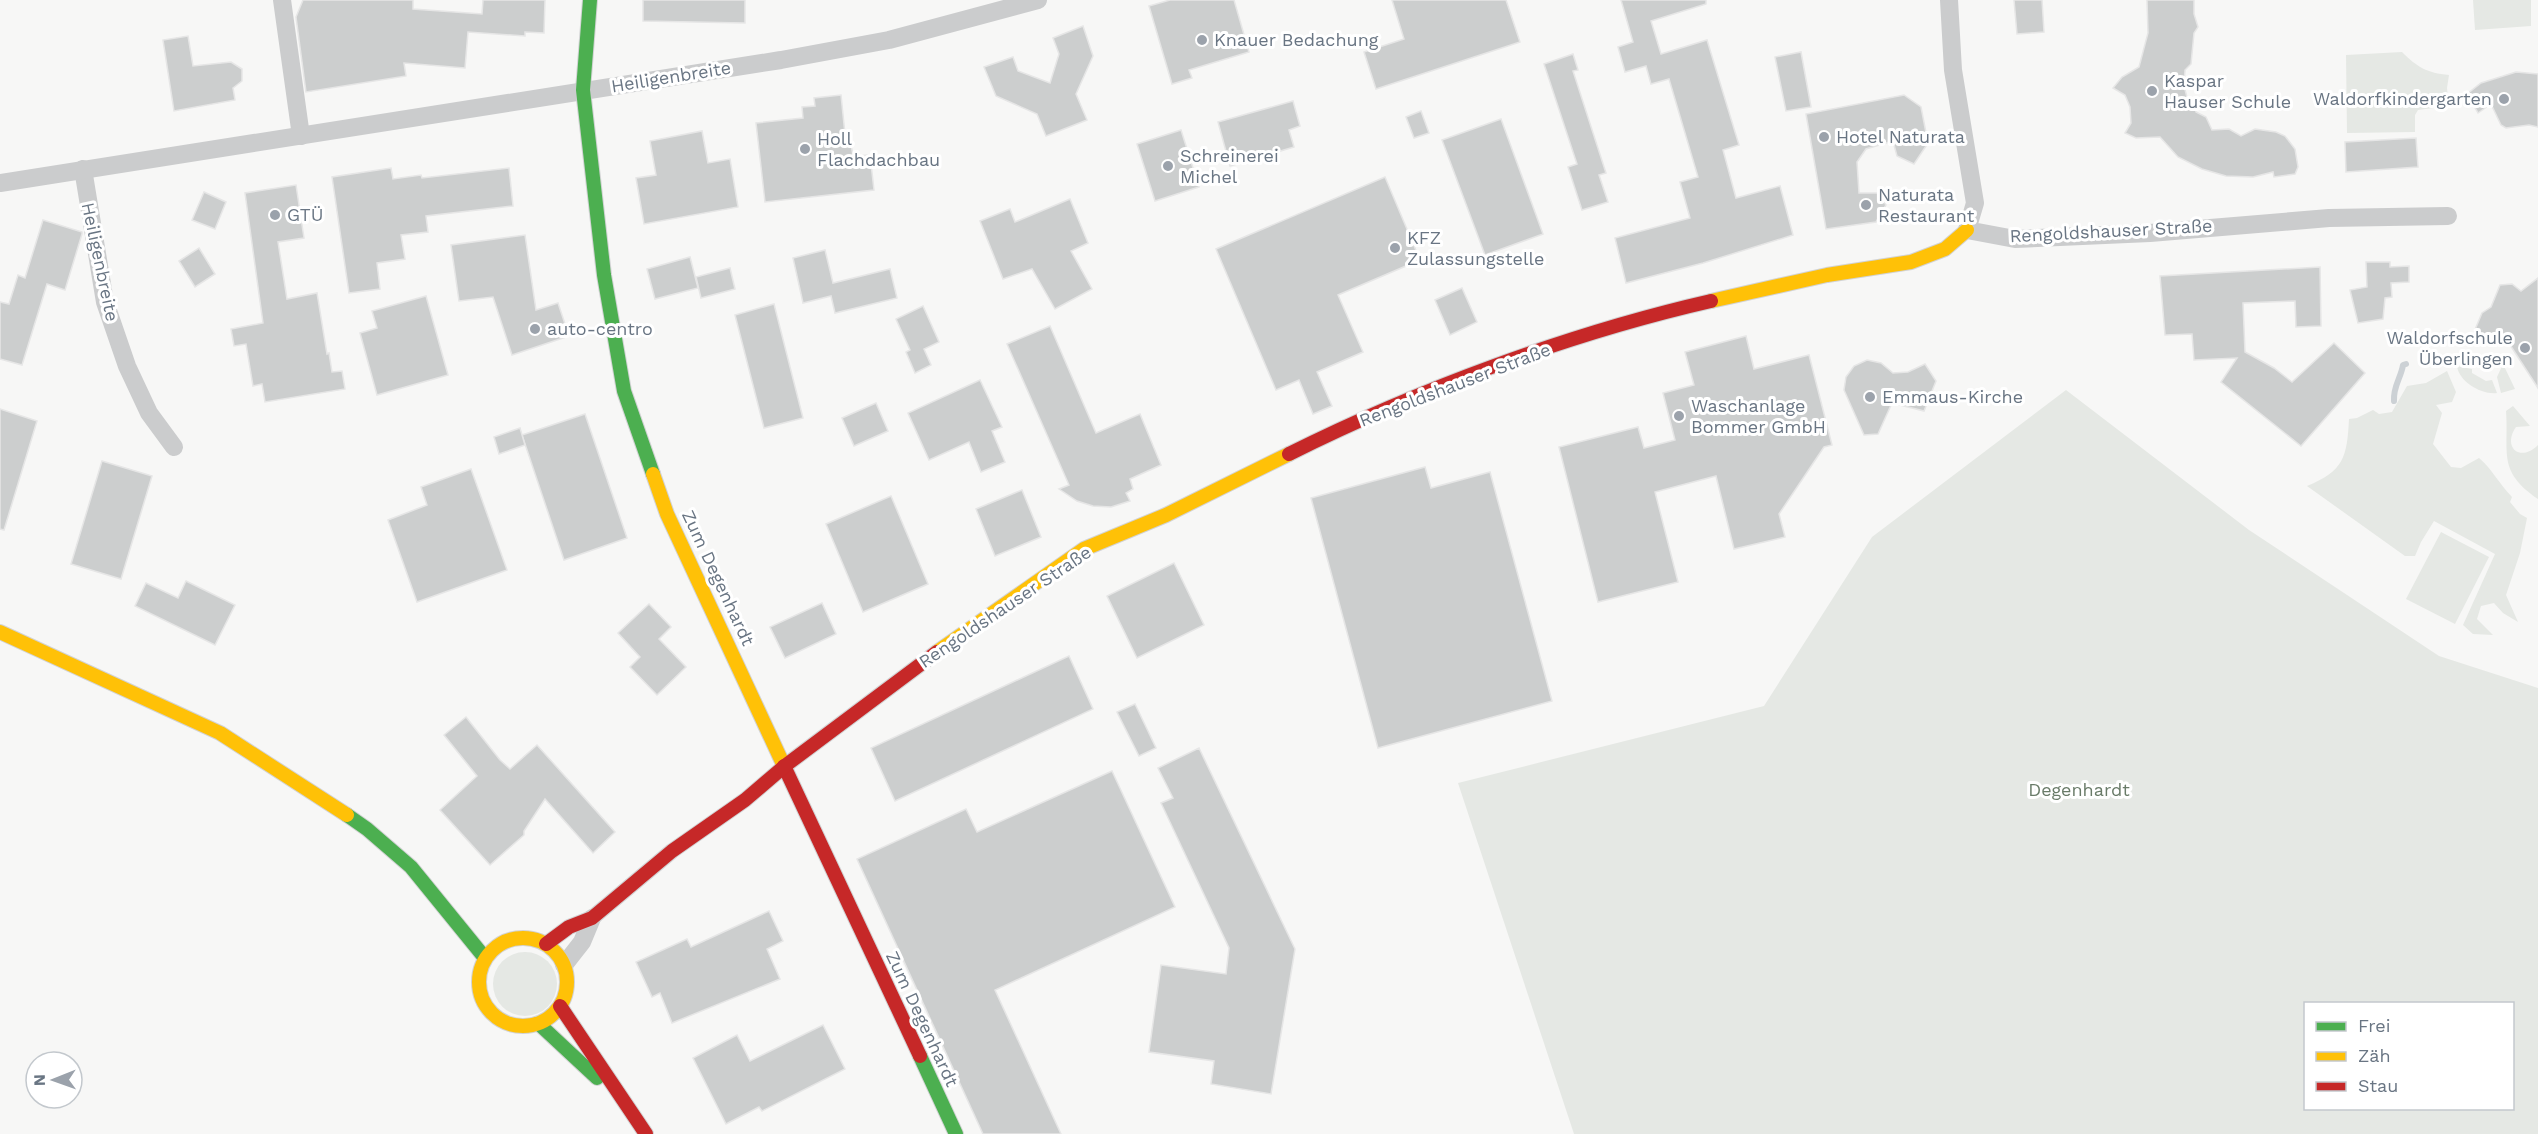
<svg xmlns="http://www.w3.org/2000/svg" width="2538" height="1134" font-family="'Work Sans',sans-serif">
<rect width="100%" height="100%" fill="#f7f7f6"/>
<g fill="#e5e8e4" fill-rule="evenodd">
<polygon points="2473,0 2531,0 2531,26 2475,30"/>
<path d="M2402 52C2417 67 2427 73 2449 75L2447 88 2449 106 2418 110 2415 115V132L2347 133 2346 55Z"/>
<polygon points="2503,364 2515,389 2501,393 2497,377"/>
<path d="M2457 366 2472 369V373L2486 381 2492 380 2497 393C2482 395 2459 382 2457 366Z"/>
<path d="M2447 371 2456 392 2452 402 2436 405 2442 413 2433 444 2451 467 2461 468 2479 458C2493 470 2499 484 2512 497L2510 502 2520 514 2527 518 2520 553 2506 595 2518 622 2503 613 2494 603 2481 606 2477 619 2493 635 2473 634 2463 625 2495 554 2434 521 2421 542 2415 556H2405L2307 486C2344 471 2347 457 2349 419L2357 418 2373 410 2379 414 2392 412 2407 386 2426 383Z"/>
<path d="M2066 390 2249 530 2439 656 2538 688V1134H1574L1458 783 1764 706 1872 537ZM2306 1004H2512V1108H2306Z"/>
<path d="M2513 406 2530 426 2516 427C2502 447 2520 463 2538 445V499C2497 471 2509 453 2506 411Z"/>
<polygon points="2441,532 2489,557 2455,624 2406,599"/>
<circle cx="525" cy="984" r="32"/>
</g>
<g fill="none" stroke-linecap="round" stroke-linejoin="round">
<path stroke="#ccd1d5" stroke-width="6" d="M2394 401C2393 386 2401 378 2403 365L2406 364"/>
</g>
<g fill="#cccece" stroke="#e6e6e6" stroke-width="1.5">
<polygon points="303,0 413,0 413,9 482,14 483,0 545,0 544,33 525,32 525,36 468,32 465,68 404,63 406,76 306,92 296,17"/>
<polygon points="643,0 745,0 745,23 643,21"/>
<polygon points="1170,0 1234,0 1249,52 1189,70 1192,78 1172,84 1149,6"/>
<polygon points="1392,0 1506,0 1520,42 1376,89 1364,52 1404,39"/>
<polygon points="1621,0 1706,0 1706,4 1651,21 1661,54 1707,40 1739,145 1723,150 1736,198 1780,186 1793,235 1703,263 1626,283 1615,238 1690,218 1680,182 1698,177 1669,79 1651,84 1646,66 1625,72 1618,47 1633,42"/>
<polygon points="2014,0 2042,0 2044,32 2017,34"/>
<polygon points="2147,0 2194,0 2194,14 2198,27 2194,33 2191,64 2185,70 2184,86 2188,101 2195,106 2196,112 2206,117 2212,130 2229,129 2241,136 2255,129 2276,132 2285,136 2295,149 2298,167 2295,174 2274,177 2273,172 2253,177 2226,176 2202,169 2178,157 2160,137 2136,138 2125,133 2131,123 2130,107 2125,95 2113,88 2122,77 2139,67 2148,33"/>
<polygon points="1083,26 1093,56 1076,94 1087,120 1046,136 1037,114 996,96 984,67 1013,57 1018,71 1050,83 1059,54 1053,38"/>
<polygon points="188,36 193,66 231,62 242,69 242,81 233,88 235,100 174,111 163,40"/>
<polygon points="1801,52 1811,107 1786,111 1775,57"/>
<polygon points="1573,54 1578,70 1573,71 1606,173 1599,175 1608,202 1582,210 1568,167 1577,164 1544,64"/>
<polygon points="2516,72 2538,74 2538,127 2529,125 2506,128 2501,125 2491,104 2478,113 2467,94 2481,83"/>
<polygon points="841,95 846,144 851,144 853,156 870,155 874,190 765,202 756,123 803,118 802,107 815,106 814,98"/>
<polygon points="1904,95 1921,107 1928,143 1914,164 1897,156 1893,141 1866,149 1857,162 1859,193 1879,193 1886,205 1876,222 1826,229 1806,114"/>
<polygon points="1293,101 1300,126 1289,130 1294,147 1230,166 1218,122"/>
<polygon points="1421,111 1429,133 1414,138 1406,117"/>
<polygon points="1501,119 1543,234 1485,255 1442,140"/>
<polygon points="1181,130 1199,187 1155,201 1137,144"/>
<polygon points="702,131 708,163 730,159 738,207 644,224 636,178 656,175 650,141"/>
<polygon points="2416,138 2418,167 2346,172 2345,142"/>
<polygon points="391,168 393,179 421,175 422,178 509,168 513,206 426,216 428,232 401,235 405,259 377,263 380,289 349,293 332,177"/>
<polygon points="1385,177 1420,260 1338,295 1363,352 1317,372 1332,406 1313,414 1299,380 1276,390 1216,249"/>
<polygon points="296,185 304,238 278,242 287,299 317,293 327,354 329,353 332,372 342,371 345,389 265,402 262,384 253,386 246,344 234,346 231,329 263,323 245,193"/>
<polygon points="204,192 226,202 215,229 192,220"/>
<polygon points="1070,199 1088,243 1071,251 1092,289 1055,309 1032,269 1003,279 980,221 1010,209 1015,222"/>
<polygon points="43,220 82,232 82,234 65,290 47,284 22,365 0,359 0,302 9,304 18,275 25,278"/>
<polygon points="525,235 536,310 558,303 569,336 512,355 493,297 459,301 451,245"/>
<polygon points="199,248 215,274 195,287 179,261"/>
<polygon points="825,250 833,283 890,269 897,298 835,313 831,296 803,303 793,258"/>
<polygon points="690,257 698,288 655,299 647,269"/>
<polygon points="2366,262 2390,262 2390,267 2409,266 2409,282 2391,283 2392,297 2385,298 2383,319 2358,323 2350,290 2367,287"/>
<polygon points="2320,267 2321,326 2296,327 2295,301 2243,303 2245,352 2274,368 2292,382 2334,343 2365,373 2301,446 2221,382 2237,358 2194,360 2192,334 2165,335 2160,276"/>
<polygon points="730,268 735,289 701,298 696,277"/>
<polygon points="2538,278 2538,388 2503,334 2493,345 2474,332 2482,313 2491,307 2500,285 2512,284 2521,291"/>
<polygon points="1462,288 1477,322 1450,335 1435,300"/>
<polygon points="426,296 448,375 377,395 360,333 377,328 372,311"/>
<polygon points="774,304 803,418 764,428 735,315"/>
<polygon points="923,306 939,342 924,349 931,365 915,373 906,352 910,350 896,319"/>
<polygon points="1050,326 1096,433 1140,414 1161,465 1130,479 1133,489 1126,493 1130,501 1111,507 1093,506 1077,501 1059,489 1069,485 1007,344"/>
<polygon points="1746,336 1754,369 1809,355 1832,445 1824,447 1779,514 1785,537 1734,549 1716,476 1655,492 1678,582 1598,602 1559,447 1638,427 1644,448 1675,440 1663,393 1694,385 1685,352"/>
<polygon points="1867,360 1881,363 1893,373 1908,372 1925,364 1936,381 1924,411 1892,403 1878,434 1864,435 1844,390 1846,377 1854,366"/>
<polygon points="980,380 1002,427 992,431 1005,462 981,472 969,442 929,460 908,413"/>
<polygon points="876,403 888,431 854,446 842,418"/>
<polygon points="0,409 37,421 4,530 0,529"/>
<polygon points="585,414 627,538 564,560 522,435"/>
<polygon points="520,428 525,445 499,454 494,437"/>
<polygon points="102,461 152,476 121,579 71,564"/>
<polygon points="1425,467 1431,488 1490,472 1552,701 1378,748 1311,498"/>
<polygon points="471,469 507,570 417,602 388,520 427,505 421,487"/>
<polygon points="1022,490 1041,537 995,556 976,509"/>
<polygon points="891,496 928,584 863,612 826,524"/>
<polygon points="1174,563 1204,625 1137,658 1107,596"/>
<polygon points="186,581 235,605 215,645 135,606 146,583 178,598"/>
<polygon points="822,603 836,634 785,658 770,627"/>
<polygon points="649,604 671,627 659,639 686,667 657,695 630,667 640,657 618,633"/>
<polygon points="1069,656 1093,709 895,801 871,748"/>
<polygon points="1135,704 1156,748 1139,756 1117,712"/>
<polygon points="466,717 500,760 510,769 537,745 615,832 593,853 545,799 524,831 524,835 490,865 440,810 477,776 444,735"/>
<polygon points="1199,748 1295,949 1271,1094 1211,1084 1214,1061 1149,1052 1161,965 1226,974 1229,948 1161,803 1173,798 1158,768"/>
<polygon points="1112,771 1175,907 995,990 1061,1134 983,1134 857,859 966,809 977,832"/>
<polygon points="769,911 783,941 767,949 780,979 672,1023 660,993 652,997 636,962 687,939 691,947"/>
<polygon points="823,1025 845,1069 762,1111 759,1107 726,1124 693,1058 737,1035 750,1061"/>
</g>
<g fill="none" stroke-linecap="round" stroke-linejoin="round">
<defs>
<g id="fast">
<polyline points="590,0 583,90 604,275 624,391 653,474"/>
<polyline points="347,815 367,829 411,867 485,958"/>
<polyline points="539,1024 597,1078"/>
<polyline points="920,1056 956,1134"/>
</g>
<g id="slow">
<polyline points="1711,301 1827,275 1911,262 1945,249 1967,230"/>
<polyline points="653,474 667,514 784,766"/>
<polyline points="0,632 220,733 347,815"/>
<polyline points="937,652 1084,549 1166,515 1289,454"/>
<circle cx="523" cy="982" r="44"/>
</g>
<g id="jam">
<path d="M1289 454C1417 390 1571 333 1711 301"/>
<polyline points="784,766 920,1056"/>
<polyline points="546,944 569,927 592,918 672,851 745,800 786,765 937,652"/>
<polyline points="560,1006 646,1134"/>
</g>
</defs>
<use href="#fast" stroke="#d2d3d4" stroke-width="16"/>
<use href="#slow" stroke="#d2d3d4" stroke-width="16"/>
<use href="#jam" stroke="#d2d3d4" stroke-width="16"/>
<g stroke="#cbcccd" stroke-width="18">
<polyline points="282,0 301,136"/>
<polyline points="1949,0 1953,70 1975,203 1967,230 2015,239 2150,233 2329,218 2448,216"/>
<polyline points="83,169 105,302 127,366 149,413 174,447"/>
<polyline points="0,183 781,60 889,40 1038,0"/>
<polyline points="564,965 582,942 592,918"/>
</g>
<use href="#fast" stroke="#4caf50" stroke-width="14"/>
<use href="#slow" stroke="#ffc107" stroke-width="14"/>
<use href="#jam" stroke="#c62828" stroke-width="14"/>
</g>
<g fill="#9ba2ab" stroke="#fff" stroke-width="2">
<circle cx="1202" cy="40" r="6"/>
<circle cx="2152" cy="91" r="6"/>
<circle cx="2504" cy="99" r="6"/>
<circle cx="1824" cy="137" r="6"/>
<circle cx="805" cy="149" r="6"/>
<circle cx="1168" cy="166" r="6"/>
<circle cx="1866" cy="205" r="6"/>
<circle cx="275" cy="215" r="6"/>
<circle cx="1395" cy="248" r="6"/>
<circle cx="535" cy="329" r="6"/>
<circle cx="2525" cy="348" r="6"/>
<circle cx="1870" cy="397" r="6"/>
<circle cx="1679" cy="416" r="6"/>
</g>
<g text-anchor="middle" stroke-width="6" stroke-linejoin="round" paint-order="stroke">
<g font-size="18" fill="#697583" stroke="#fff" text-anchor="start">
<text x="1214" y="46">Knauer Bedachung</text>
<text x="2164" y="87">Kaspar<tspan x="2164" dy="21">Hauser Schule</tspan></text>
<text x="2492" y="105" text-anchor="end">Waldorfkindergarten</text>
<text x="1836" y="143">Hotel Naturata</text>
<text x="817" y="145">Holl<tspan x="817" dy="21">Flachdachbau</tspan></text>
<text x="1180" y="162">Schreinerei<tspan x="1180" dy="21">Michel</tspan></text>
<text x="1878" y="201">Naturata<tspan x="1878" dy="21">Restaurant</tspan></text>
<text x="287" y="221">GTÜ</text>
<text x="1407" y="244">KFZ<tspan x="1407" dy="21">Zulassungstelle</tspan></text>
<text x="547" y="335">auto-centro</text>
<text x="2513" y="344" text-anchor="end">Waldorfschule<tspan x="2513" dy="21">Überlingen</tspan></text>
<text x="1882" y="403">Emmaus-Kirche</text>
<text x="1691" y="412">Waschanlage<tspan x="1691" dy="21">Bommer GmbH</tspan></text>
</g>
<g font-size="18" fill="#697583" stroke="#fff">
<text transform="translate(671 77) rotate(-9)" y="6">Heiligenbreite</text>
<text transform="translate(2111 231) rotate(-3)" y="6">Rengoldshauser Straße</text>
<text transform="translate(100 262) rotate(78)" y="6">Heiligenbreite</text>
<text transform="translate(1455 385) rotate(-21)" y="6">Rengoldshauser Straße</text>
<text transform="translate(718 578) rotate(65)" y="6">Zum Degenhardt</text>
<text transform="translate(1005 607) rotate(-34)" y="6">Rengoldshauser Straße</text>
<text transform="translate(922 1019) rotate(65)" y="6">Zum Degenhardt</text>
</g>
<g font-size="18" fill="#697b68" stroke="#fff">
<text x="2079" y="796">Degenhardt</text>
</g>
</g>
<rect x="2304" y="1002" width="210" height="108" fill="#ffffff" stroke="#c3c8cd" stroke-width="1.5"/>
<rect x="2316" y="1022" width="30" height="9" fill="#4caf50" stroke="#c3c8cd" stroke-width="1.5"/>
<text x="2358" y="1032" font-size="18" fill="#697583">Frei</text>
<rect x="2316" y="1052" width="30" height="9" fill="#ffc107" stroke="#c3c8cd" stroke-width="1.5"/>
<text x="2358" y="1062" font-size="18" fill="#697583">Zäh</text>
<rect x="2316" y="1082" width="30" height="9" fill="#c62828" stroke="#c3c8cd" stroke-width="1.5"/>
<text x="2358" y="1092" font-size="18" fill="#697583">Stau</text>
<g transform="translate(54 1080) rotate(269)"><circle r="28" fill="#ffffff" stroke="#c3c8cd" stroke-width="1.5"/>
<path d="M0-4.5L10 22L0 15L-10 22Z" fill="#9ba2ab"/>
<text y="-9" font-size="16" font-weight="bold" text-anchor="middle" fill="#697583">N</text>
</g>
</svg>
